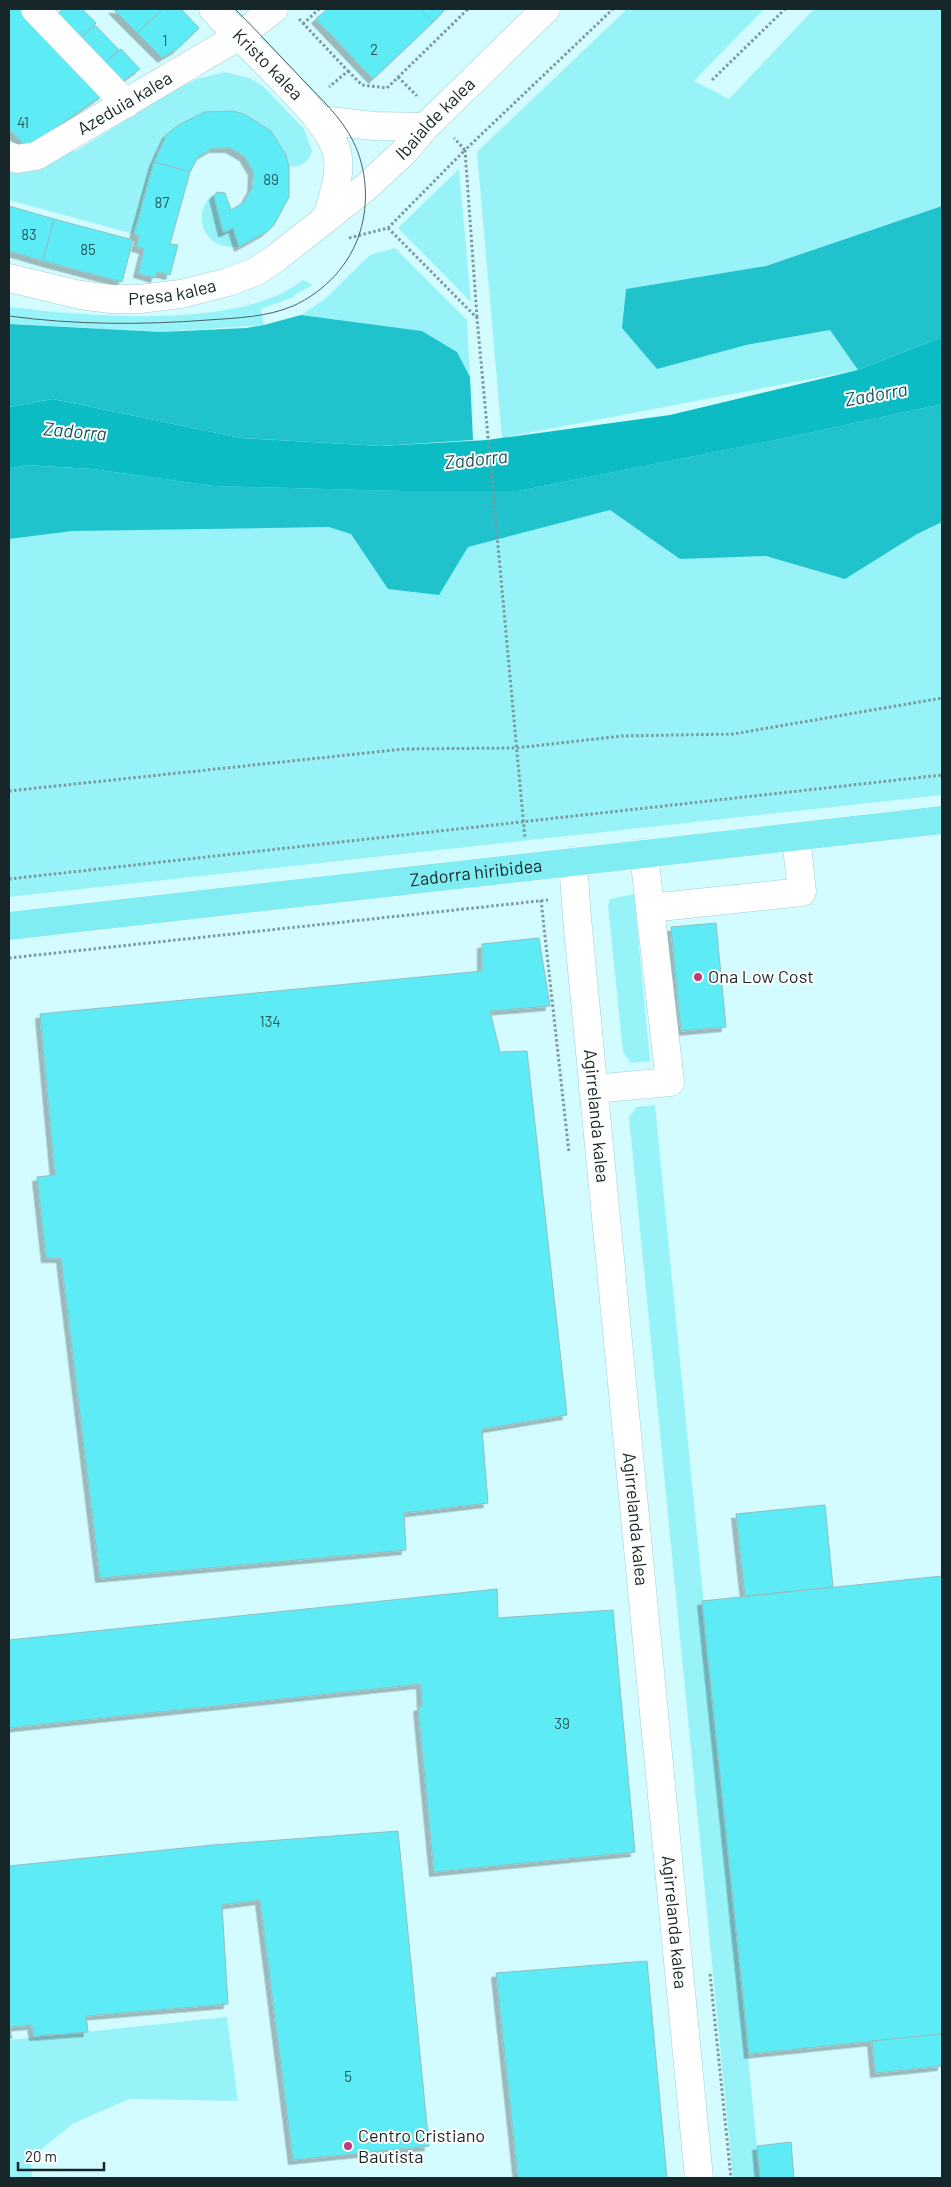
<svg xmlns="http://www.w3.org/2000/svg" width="951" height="2187" font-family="Barlow,sans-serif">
<defs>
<filter id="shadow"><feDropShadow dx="-4.5" dy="4.5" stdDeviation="0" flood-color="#0004"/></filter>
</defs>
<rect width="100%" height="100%" fill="#d2fcff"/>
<g fill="#98f3f9">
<polygon points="627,9 764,9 694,81 729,99 814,9 942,9 942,206 766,266 626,289 746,345 831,330 858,370 502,438 477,152"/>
<path d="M225 72 249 78 263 86 304 129 312 151C308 163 302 166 289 167 278 123 232 98 191 119 182 123 172 127 166 136 149 165 143 202 134 234L9 200V167L69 150 76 151 178 88 197 79Z"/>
<polygon points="459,169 471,302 398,228"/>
<path d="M217 192 214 196 223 231 225 232 233 228 239 247C229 247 217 247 210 238 196 223 201 201 217 192Z"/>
<polygon points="395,248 467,320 470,377 457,352 422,331 301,315 325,299 370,255"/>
<path d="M303 280 313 285 294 295V297L261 309 264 325 161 332 9 324V307C87 316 239 331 303 280Z"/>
<polygon points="942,404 942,795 9,897 9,469 518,491"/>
<polygon points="634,894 650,1061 631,1063 623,1052 608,906 610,899"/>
<polygon points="655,1105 760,2178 733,2178 629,1117 637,1107"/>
<polygon points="227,2017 238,2101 129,2099 72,2124 30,2159 33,2178 9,2178 9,2040"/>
</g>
<g fill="#20c3cc">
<polygon points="942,206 942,337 858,370 830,330 746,345 657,369 622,328 626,289 766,266"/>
<polygon points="301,315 422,331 457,352 470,377 473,440 381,446 241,438 53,399 9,407 9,324 161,332 246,328 264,325"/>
<polygon points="942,404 942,522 917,534 845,579 766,556 680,559 610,510 468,547 439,595 388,589 351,534 329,527 72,531 9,539 9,469 25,465 92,469 214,486 400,491 518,491 776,440"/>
</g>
<polygon fill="#0bbcc5" points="942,337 942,404 776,440 518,491 400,491 214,486 92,469 25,465 9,469 9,407 53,399 241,438 381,446 487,440 670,415 858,370"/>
<g fill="#5decf5" stroke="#94bdc0" filter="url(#shadow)">
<polygon points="9,9 23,9 104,94 27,148 9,129"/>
<polygon points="63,9 82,9 96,23 75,43 52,19"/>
<polygon points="113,9 163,9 137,33"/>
<polygon points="163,9 181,9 199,28 177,49 162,58 137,33"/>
<polygon points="327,9 420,9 433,22 373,79 316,19"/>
<polygon points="420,9 446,9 433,22"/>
<polygon points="95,25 119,50 99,68 75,43"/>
<polygon points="121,49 140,69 117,85 99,68"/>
<polygon points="233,111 244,114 271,131 286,155 289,167 289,197 274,225 266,232 239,247 233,228 225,232 223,232 214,196 217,192 225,193 231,210 244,202 252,188 253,171 244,156 230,148 213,148 198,157 190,172 154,162 167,134 177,126 204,112"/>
<polygon points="154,162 190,172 170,244 178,245 170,275 157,272 155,278 138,273 144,249 136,247 139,237 134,234"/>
<polygon points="9,206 54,219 43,261 9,251"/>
<polygon points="54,219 133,240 122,282 43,261"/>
<polygon points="716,923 726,1027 681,1031 671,927"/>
<polygon points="539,938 550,1006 490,1011 500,1052 527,1051 567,1415 482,1429 488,1503 404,1513 406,1550 100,1578 61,1258 46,1258 37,1177 55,1175 40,1014 482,971 482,944"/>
<polygon points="825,1505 833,1587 745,1596 736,1514"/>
<polygon points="942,1576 942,2034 749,2054 702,1601"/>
<polygon points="497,1589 498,1618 613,1610 635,1852 434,1872 418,1707 422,1706 421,1684 9,1728 9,1640"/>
<polygon points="398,1831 429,2146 293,2160 260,1900 222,1905 228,2004 86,2016 88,2032 34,2036 32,2025 9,2027 12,2038 9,2039 9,1866 213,1845"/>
<polygon points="647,1961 667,2178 518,2178 496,1973"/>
<polygon points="942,2034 942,2066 875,2073 872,2041"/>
<polygon points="791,2142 794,2178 760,2178 757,2146"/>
</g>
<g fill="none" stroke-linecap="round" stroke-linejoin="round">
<defs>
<g id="minor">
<polyline points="35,9 126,104"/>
<path id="s1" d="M213 9C241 39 271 66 298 96 313 112 328 129 336 149 343 171 333 196 327 217"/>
<polyline points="320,120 374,126 425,127"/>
<path id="s2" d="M9 156 17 159 36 156 239 36 274 9"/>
<path id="s3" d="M9 278 80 295 111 299H139L181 294 228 282 255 272 276 258 365 188 404 152 425 127 546 9"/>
<polyline points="644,853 650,908 802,892 796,837"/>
<path id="s4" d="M573 861 577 918 699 2178"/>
<polyline points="593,1089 670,1082 650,908"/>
</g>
<g id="major">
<path id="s5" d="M9 926 942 820"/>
</g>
</defs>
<use href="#minor" stroke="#a4ced0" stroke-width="29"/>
<use href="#major" stroke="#fff" stroke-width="29"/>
<g stroke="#7b999c" stroke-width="3" stroke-dasharray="2.5 2.5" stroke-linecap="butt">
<polyline points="299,19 348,71 329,87"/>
<polyline points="303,24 319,9"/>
<polyline points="348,71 362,85 387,88 468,9"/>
<polyline points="398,77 417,96"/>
<polyline points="712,80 785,9"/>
<polyline points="388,228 477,318 525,839"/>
<polyline points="349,238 388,228 465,150 454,138"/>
<polyline points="477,317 465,150 613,9"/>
<polyline points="9,791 404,749 516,748 622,736 733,734 942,698"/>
<polyline points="9,879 942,775"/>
<polyline points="541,900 569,1153"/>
<polyline points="9,958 548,900"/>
<polyline points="710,1974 731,2178"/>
</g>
<use href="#minor" stroke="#fff" stroke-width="28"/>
<use href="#major" stroke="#80edf3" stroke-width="28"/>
<path stroke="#4a6264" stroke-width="1" d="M9 316C75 325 142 325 208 320 237 318 267 317 293 306 324 292 350 265 360 232 369 203 367 169 353 141 341 117 321 99 303 80 280 56 258 32 235 9"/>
</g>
<g fill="#bc3980" stroke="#fff" stroke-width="2">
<circle cx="698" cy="977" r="5"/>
<circle cx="348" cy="2146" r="5"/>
</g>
<g text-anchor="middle" stroke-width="4" stroke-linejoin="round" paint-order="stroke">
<g font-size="15" fill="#28585c">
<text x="165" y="46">1</text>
<text x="374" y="55">2</text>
<text x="23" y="128">41</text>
<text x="271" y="185">89</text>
<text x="162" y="208">87</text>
<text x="29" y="240">83</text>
<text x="88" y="255">85</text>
<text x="270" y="1027">134</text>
<text x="562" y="1729">39</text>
<text x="348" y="2082">5</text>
</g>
<g font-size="18" fill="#172729" stroke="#fff">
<text dy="6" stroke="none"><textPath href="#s1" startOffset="78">Kristo kalea</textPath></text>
<text dy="6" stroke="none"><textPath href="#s2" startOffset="131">Azeduia kalea</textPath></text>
<text dy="6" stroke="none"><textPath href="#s3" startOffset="489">Ibaialde kalea</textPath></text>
<text dy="6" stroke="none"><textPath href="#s3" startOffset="166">Presa kalea</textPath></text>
<text dy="6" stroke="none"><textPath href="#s5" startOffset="470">Zadorra hiribidea</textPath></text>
<text dy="6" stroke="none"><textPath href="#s4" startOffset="256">Agirrelanda kalea</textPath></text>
<text dy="6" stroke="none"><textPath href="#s4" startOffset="661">Agirrelanda kalea</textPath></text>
<text dy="6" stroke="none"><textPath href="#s4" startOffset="1066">Agirrelanda kalea</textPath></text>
</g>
<g font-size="18" fill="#172729" stroke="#fff" text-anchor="start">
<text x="708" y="983">Ona Low Cost</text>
<text x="358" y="2142">Centro Cristiano<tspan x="358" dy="21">Bautista</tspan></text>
</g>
<g font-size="19" font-style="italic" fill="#185559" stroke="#fff">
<text transform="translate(876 394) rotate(-10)" y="7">Zadorra</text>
<text transform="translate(75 431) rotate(5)" y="7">Zadorra</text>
<text transform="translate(476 459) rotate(-6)" y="7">Zadorra</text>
</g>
</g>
<rect width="951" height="2187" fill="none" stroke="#172729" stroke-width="20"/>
<path d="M18 2162v8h86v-8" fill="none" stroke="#172729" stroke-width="2.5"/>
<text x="25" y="2162" font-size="15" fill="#172729" stroke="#ffffff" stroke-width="4" paint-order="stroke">20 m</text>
</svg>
